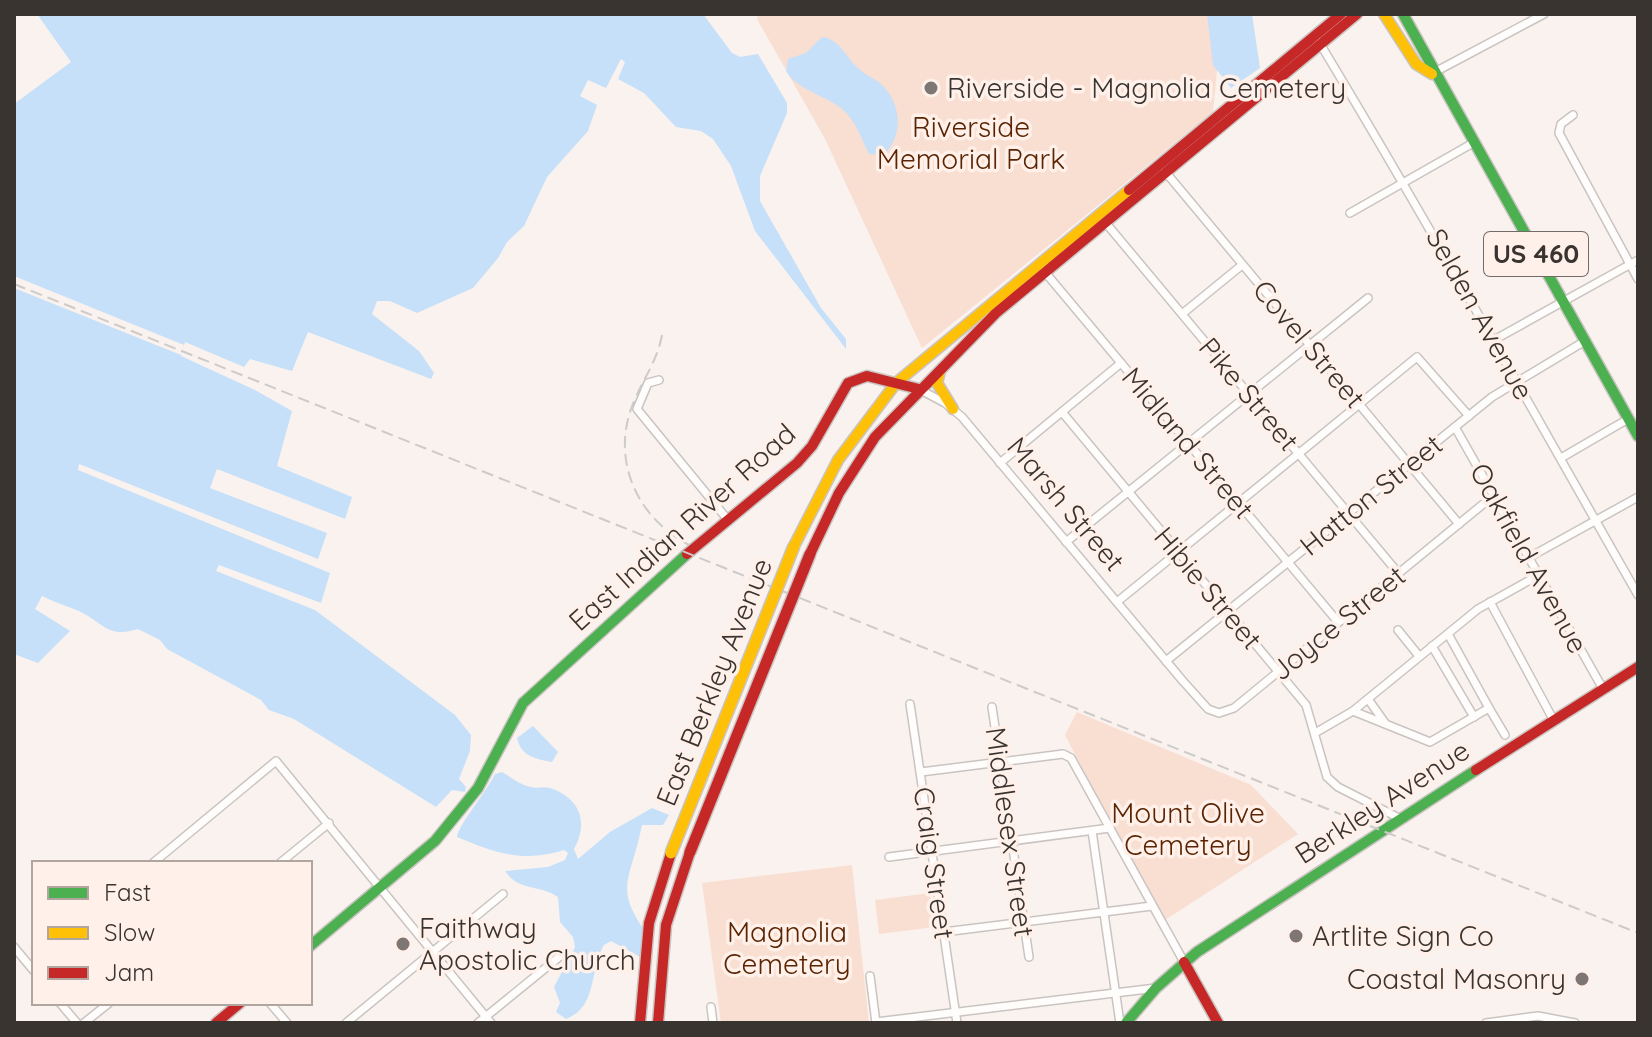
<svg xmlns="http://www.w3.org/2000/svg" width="1652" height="1037" font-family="Quicksand,sans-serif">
<rect width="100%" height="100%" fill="#faf2ee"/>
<g fill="#f9ded2">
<polygon points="758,14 1213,14 1218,61 1213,112 922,348 825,139 757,19"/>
<polygon points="1077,712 1251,785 1298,834 1162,922 1065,735"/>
<polygon points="852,865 869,1023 721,1023 702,883"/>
<polygon points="930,893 935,927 879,934 875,900"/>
</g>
<g fill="#c6e0f9">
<path d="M37 14H703L732 53 740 57 758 54 787 103V113L760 176V201L821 308 846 339V349L755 231 731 166 713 139 701 131 676 127 644 93 618 79 625 62 621 59 606 88 588 80 580 96 597 105 588 131 547 177 524 226 507 242 498 258 473 288 417 313 390 301H377L372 314 419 351 434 373 431 379 308 332 292 371 250 359 244 367 185 342 181 356 255 390 292 411 277 466 352 497 345 519 217 469 210 488 327 533 318 559 79 464 78 470 330 573 321 603 219 565 216 571 315 610 455 715 471 735 470 751 459 779 466 787 465 792 452 790 436 807 294 719 269 710 261 700 167 649 160 640 138 629C107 639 103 622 79 611 67 606 54 602 42 596L35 609 70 631 38 663 14 654V104L71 62Z"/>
<polygon points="1207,14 1252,14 1260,68 1231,88 1213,65"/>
<path d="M822 37C840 39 846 58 859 69 865 75 874 78 880 83 902 103 904 135 884 155L869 154C862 140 858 127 848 115 834 97 798 92 786 71L788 59 806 53Z"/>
<path d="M533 726 558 752 552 762C535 759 521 756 517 738Z"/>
<path d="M502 772C511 777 520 785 531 787 537 789 543 786 550 788 580 798 589 822 574 849L578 859 610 832 652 808 669 815 663 825H642C630 885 611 887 653 942L649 962 611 941 604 945C589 970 598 1007 566 1019L556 1012 560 1003 554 987 575 947 573 937 560 922 558 897C540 884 519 892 505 871L548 867 565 860 568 853 564 850C521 863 496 853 457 837 459 824 487 791 495 774Z"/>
</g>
<polygon fill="#faf2ee" points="14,276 184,345 181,355 14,288"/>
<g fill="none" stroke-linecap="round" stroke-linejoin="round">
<defs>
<g id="street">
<path d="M1319 42C1429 224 1532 410 1638 595"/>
<polyline points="1433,73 1544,14"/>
<polyline points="1573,115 1561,124 1559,133 1638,279"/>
<polyline points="1163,169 1459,524"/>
<polyline points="1350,213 1473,143"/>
<polyline points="1105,222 1399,574"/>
<polyline points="1044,271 1338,622"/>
<polyline points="1182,314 1242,265"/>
<polyline points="1494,340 1638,260"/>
<polyline points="659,380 648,383 637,409 728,520"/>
<polyline points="919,389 945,403 962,417 1182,680 1208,709 1219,713 1234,708 1493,496"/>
<polyline points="1062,412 1306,705 1327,777 1338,787 1401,819"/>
<polyline points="1455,427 1603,689"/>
<polyline points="1561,458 1628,419"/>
<polyline points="1000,463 1121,363"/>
<polyline points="1066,542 1368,298"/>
<polyline points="1528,558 1638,497"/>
<polyline points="1117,602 1417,357 1469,416"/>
<polyline points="1490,602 1554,721"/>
<polyline points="1398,630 1419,656"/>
<polyline points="1432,646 1474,717"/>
<polyline points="1166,661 1492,397 1585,341"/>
<polyline points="1368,699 1385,723"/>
<polyline points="910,704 957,1023"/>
<polyline points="992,707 1029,957"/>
<polyline points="1489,708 1505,735"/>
<polyline points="1353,711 1430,742 1489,708 1448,634"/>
<polyline points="1315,733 1353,711 1478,609 1537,576"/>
<polyline points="921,772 1063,754 1071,758 1184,962"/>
<polyline points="1092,831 1120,1023"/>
<polyline points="889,857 1110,828"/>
<polyline points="153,863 276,761 491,1023"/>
<polyline points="280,863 329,823"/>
<polyline points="944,932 1152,906"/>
<polyline points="14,947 34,971"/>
<polyline points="870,976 876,1023"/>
<polyline points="60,1003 77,1023"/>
<polyline points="270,1003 287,1023"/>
<polyline points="711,1007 713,1023"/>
<polyline points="876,1022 1156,988"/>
<polyline points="84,1023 109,1003"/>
<polyline points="346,1023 503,894"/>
<polyline points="478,1023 564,953"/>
<polyline points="1486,1023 1538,1016 1575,1023"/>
</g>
<g id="fast">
<polyline points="1403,14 1638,436"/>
<polyline points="310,946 435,841 478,788 523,703 687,554"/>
<polyline points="1126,1023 1156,988 1197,952 1476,770"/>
</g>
<g id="slow">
<polyline points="1384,14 1416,64 1432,74"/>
<polyline points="940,371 937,383 953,409"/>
<polyline points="794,546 838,460 896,383 1129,190"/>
</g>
<g id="jam">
<polyline points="1129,190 1341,14"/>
<polyline points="687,554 797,463 812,446 848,383 867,376 919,389"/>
<polyline points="810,554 839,493 875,437 996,313 1357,14"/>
<polyline points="1476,770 1638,667"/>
<polyline points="1184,962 1218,1023"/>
<polyline points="216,1023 240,1003"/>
<polyline points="640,1023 649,923 671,853"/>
<polyline points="658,1023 666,925 690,852"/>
</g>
</defs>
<use href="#street" stroke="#cac4c1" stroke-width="10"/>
<use href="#fast" stroke="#cac4c1" stroke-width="13"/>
<use href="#slow" stroke="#cac4c1" stroke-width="13"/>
<use href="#jam" stroke="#cac4c1" stroke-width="13"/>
<use href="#street" stroke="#fefdfc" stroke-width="7"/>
<use href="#fast" stroke="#4caf50" stroke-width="10"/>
<use href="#slow" stroke="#ffc107" stroke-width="10"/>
<use href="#jam" stroke="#c62828" stroke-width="10"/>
<g stroke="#cdcbca" stroke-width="2" stroke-dasharray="12 6" stroke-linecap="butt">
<polyline points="14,284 1638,933"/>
<path d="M662 335C657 363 640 383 631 409 612 464 639 519 689 545"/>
</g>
<defs>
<polyline id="slow-bridge" points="671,853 794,546"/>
<polyline id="jam-bridge" points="690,852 810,554"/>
</defs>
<use href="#slow-bridge" stroke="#cac4c1" stroke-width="14" stroke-linecap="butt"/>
<use href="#jam-bridge" stroke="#cac4c1" stroke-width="14" stroke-linecap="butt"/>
<use href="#slow-bridge" stroke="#ffc107" stroke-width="11"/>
<use href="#jam-bridge" stroke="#c62828" stroke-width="11"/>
</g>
<g fill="#7d7673" stroke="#fff0e9" stroke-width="3">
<circle cx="931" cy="88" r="8"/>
<circle cx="1296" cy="936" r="8"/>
<circle cx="403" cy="944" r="8"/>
<circle cx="1582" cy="979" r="8"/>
</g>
<g text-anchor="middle" stroke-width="7" stroke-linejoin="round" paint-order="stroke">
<rect fill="#fff0e9" stroke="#756c68" stroke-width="2" x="1484" y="232" width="104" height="44" rx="6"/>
<g font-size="26" font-weight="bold" fill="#3a3431">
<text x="1536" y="263">US 460</text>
</g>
<g font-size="28" fill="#3a3431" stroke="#fff0e9" text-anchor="start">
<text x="947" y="98">Riverside - Magnolia Cemetery</text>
<text x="419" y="938">Faithway<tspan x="419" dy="32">Apostolic Church</tspan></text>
<text x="1312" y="946">Artlite Sign Co</text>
<text x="1566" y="989" text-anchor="end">Coastal Masonry</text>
</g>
<g font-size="28" fill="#5b2402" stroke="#fff0e9">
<text x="971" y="137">Riverside<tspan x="971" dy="32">Memorial Park</tspan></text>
<text x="1188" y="823">Mount Olive<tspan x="1188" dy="32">Cemetery</tspan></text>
<text x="787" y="942">Magnolia<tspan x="787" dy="32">Cemetery</tspan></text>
</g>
<g font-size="28" fill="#3a3431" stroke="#fff0e9">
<text transform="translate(1480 314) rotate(61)" y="10">Selden Avenue</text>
<text transform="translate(1309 344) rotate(50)" y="10">Covel Street</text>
<text transform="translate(1249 394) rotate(50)" y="10">Pike Street</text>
<text transform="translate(1188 443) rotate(50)" y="10">Midland Street</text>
<text transform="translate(1371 495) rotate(-39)" y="10">Hatton Street</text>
<text transform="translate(1066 504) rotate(50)" y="10">Marsh Street</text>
<text transform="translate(682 527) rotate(-42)" y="10">East Indian River Road</text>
<text transform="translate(1529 558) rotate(61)" y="10">Oakfield Avenue</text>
<text transform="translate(1208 588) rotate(50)" y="10">Hibie Street</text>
<text transform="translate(1338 623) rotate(-39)" y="10">Joyce Street</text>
<text transform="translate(714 682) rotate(-68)" y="10">East Berkley Avenue</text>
<text transform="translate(1382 802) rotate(-33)" y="10">Berkley Avenue</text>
<text transform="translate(1010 832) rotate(82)" y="10">Middlesex Street</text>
<text transform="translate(934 863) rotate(82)" y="10">Craig Street</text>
</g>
</g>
<rect width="1652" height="1037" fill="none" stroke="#3a3431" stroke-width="32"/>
<rect x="32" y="861" width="280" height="144" fill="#fff0e9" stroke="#b0a59f" stroke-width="2"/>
<rect x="48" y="887" width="40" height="12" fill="#4caf50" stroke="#b0a59f" stroke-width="2"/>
<text x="104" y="901" font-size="24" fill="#3a3431">Fast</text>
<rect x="48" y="927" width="40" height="12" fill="#ffc107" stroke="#b0a59f" stroke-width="2"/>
<text x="104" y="941" font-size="24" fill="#3a3431">Slow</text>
<rect x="48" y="967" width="40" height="12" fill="#c62828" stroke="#b0a59f" stroke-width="2"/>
<text x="104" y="981" font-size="24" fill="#3a3431">Jam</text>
</svg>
